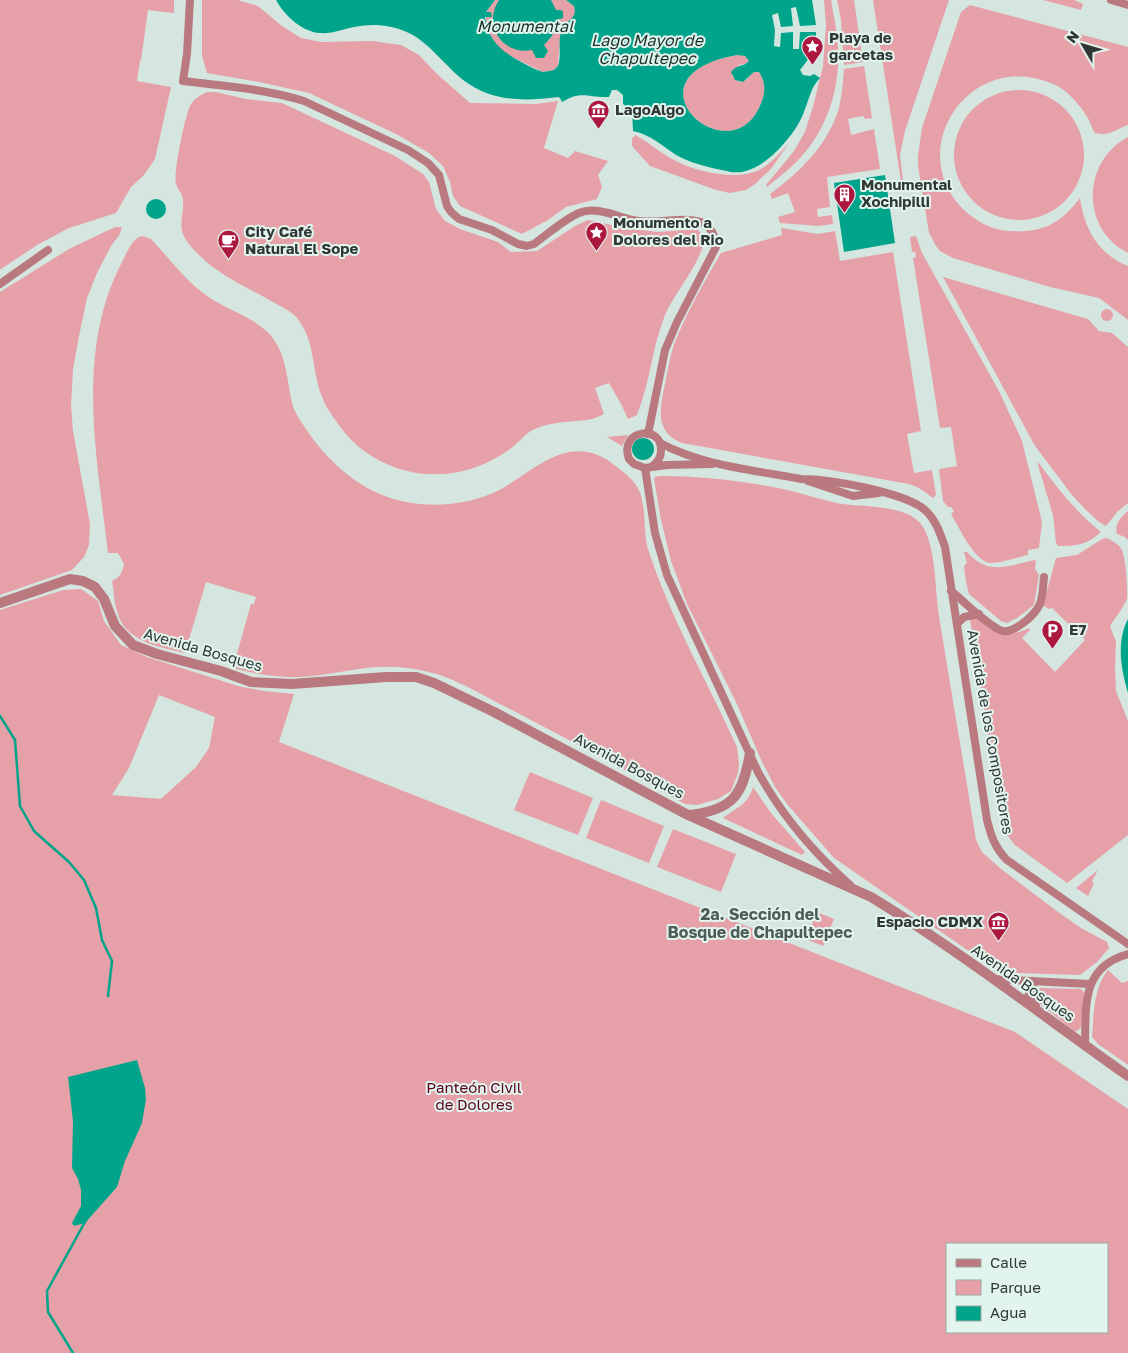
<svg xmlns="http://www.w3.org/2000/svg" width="1128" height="1353" font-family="'Golos Text',sans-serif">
<rect width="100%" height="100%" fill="#d5e6e1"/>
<g fill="#e6a0a7" fill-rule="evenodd">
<polygon points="0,0 174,0 174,13 148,10 141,60 140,61 137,81 171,87 155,159 144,175 131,187 116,213 69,228 37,245 1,269 0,269"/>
<polygon points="202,0 238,0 258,6 282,26 301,38 321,42 372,41 401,45 419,55 436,73 470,103 536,104 558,101 544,148 568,158 575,151 608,161 598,175 602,187 597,199 566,207 548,220 522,234 460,206 453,196 450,182 443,166 429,153 396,134 309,93 259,82 207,73 202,56"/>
<polygon points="495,0 566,0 574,6 576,11 574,17 566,23 560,38 558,66 554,70 543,72 508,55 501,50 492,39 486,24 486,12"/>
<path d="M824 0H831C833 13 836 25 837 38 843 85 827 135 791 167 784 174 775 180 767 187L766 185 794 151 805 132 814 103 823 66 826 25Z"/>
<polygon points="837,0 854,0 863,62 844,65 841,20"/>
<polygon points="873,0 949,0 905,131 900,155 903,180 901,181"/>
<polygon points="1043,0 1074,0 1083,4 1081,10"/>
<path d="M970 5 1128 47V125C1116 129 1109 137 1095 133 1092 129 1091 125 1089 120 1083 109 1074 99 1065 91 1056 84 1044 80 1033 78 960 64 909 154 962 208 974 220 991 230 1009 231 1043 233 1060 224 1080 198 1084 228 1098 254 1128 266V320L1099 298 1050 287 953 258 940 251 936 246 929 233 918 166V156L922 128 961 12Z"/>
<path d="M737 55 745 56 749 61 745 64 739 65 732 76 739 82 746 80 754 72H759C767 84 765 96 759 108 727 175 619 76 737 55Z"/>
<path d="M864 66 872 118 865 119 863 116 848 119 851 135 874 129 880 169 827 177 830 207 817 209 818 217 832 215 833 224 819 226 780 223 778 217 795 212 788 193 772 199 770 194C800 172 828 145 839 108 842 95 843 82 844 69Z"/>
<circle cx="1019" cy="155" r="65"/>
<path d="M207 92H216L246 99 282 103 395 156 423 174 429 182 436 209 445 221 460 229 498 242 511 252 537 251 575 226 588 220 625 228 658 232 697 229 705 237C700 266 677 288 665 315 652 347 650 383 637 415L628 419 621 404 609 383 595 388 604 414C590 422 580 420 564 422 554 423 544 425 535 429 527 432 521 440 515 445 508 451 500 456 492 460 438 489 370 473 336 421 330 413 324 403 321 394 312 370 315 344 300 322 295 313 282 307 273 302 249 288 220 276 200 256 193 249 184 240 182 231 180 221 184 211 183 201 183 194 178 190 176 184 173 173 185 116 190 106 194 99 200 95 207 92Z"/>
<path d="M635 135C650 143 663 155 678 162 698 172 735 180 757 171 770 165 780 153 789 143L771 169 755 184 746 190 730 193 716 190 650 166 632 146V139Z"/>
<path d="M1128 137V253C1080 229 1082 161 1128 137Z"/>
<polygon points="115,227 122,227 120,234 111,246 97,273 87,298 79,336 73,369 71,406 73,431 90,524 89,545 84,557 72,570 0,595 0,292 69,249"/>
<path d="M781 228 818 234 835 231 840 261 893 252 921 431 907 434 914 473 932 470 936 495 933 498 919 488 909 484 682 443C654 432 660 407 665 384 668 370 670 355 675 342 687 312 704 282 721 253L782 235Z"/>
<path d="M142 236 151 239C171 260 186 282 210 298 230 311 256 318 272 337 287 356 287 381 292 403 294 411 298 417 302 423 321 453 347 480 380 494 414 509 458 508 493 493 531 476 563 432 609 461 618 468 630 476 636 485 648 503 642 529 648 549 670 617 707 681 737 747L739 764 738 773 731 791 718 799 697 805 685 804C627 771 568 739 508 708 472 690 449 673 407 668 371 663 336 675 301 677 277 678 255 674 233 668L251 604H254L256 597 206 582 185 653C160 647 124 642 117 611 114 602 114 591 112 581 120 577 122 573 124 564L118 553H108C97 457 75 352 122 262 127 253 132 238 142 236Z"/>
<path d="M916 236 922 253 999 391 1022 441 1042 522 1039 548 1028 550V555C1019 557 997 564 989 563 973 559 959 527 951 514L954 511 951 507H948L943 501 939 469 957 466 951 427 940 428 913 258 916 257 915 252H912L910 237Z"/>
<polygon points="943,277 1088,319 1099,331 1112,333 1128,347 1128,503 1118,511 1106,526 1099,522 1086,510 1072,495 1035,446"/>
<circle cx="1107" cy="315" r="6"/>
<polygon points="628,435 622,446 607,437"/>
<path d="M1038 462C1057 488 1076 512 1101 532 1087 545 1076 546 1058 546L1056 543 1053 515 1038 465Z"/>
<path d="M660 476C703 476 745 481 787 490 806 494 824 501 842 504 864 507 906 505 921 524 936 543 935 591 939 616 951 691 964 765 976 840L982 852 1000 868 1058 912 1081 928 1107 942 1109 948 1097 962 1080 975 1016 973 1002 971 986 963 834 858 787 804 775 787 762 762 736 702 687 604 671 561 661 520 654 479 655 477Z"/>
<path d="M1128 511V540L1125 537 1117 534C1114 524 1121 517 1128 511Z"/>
<path d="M1107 538C1112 541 1119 544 1122 550 1126 560 1128 590 1127 599 1123 608 1116 617 1110 626L1116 642 1115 667 1116 691 1128 721V835L1067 883 1015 845 1007 835 1002 823 970 619 979 617C999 630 1005 640 1029 628L1030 630 1022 638 1055 672 1085 640 1052 608 1049 609 1043 605 1056 558 1077 555 1102 539Z"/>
<path d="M964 552H967C990 577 1007 565 1036 560L1035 569 1039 575 1034 605 1017 618 1007 623 1001 621 969 594 966 582 964 566 967 563Z"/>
<path d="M81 589 98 601 104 621 121 645 147 657 238 686 264 691 294 694 279 742 1015 1032 1128 1109V1353H0V610L63 590ZM159 695 215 717 209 748 196 767 161 799 112 795 129 768ZM947 1244H1107V1332H947Z"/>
<polygon points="530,772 593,798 578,835 514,810"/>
<path d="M753 787 771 813 805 852 802 855 723 818C737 807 748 805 753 787Z"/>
<polygon points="601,800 664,826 649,863 586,838"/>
<polygon points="673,829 736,854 721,892 657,867"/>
<polygon points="1098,870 1092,881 1094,883 1088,896 1076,888"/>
<polygon points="817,912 834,919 823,946 806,939"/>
<path d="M1108 970 1122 983 1128 981V1065L1098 1044 1092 1037C1094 1013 1093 989 1108 970Z"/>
<polygon points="1040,988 1081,989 1084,992 1081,1027 1077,1031 1074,1031 1038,1002 1035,999 1037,990"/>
</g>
<g fill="#00a48a" fill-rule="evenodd">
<path d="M276 0H495L486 12H491L492 17H485C488 42 504 53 525 64 531 67 536 70 543 72L554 70 558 66C562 54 557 41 562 29 567 19 578 19 574 6L566 0H812L816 25V49L800 70 803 75 810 76 814 74 820 78C811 87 810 97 805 109 801 121 794 132 786 141 773 157 752 175 731 172 725 171 718 169 712 168 700 165 687 161 676 155 663 146 649 134 633 131L632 111 623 104V95L617 90H612L609 97C588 98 582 90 562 102L560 98 558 97C513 103 479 100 447 65 432 50 419 35 399 29 384 24 369 24 354 27 343 29 332 34 320 33 302 32 284 15 276 0ZM737 55 745 56 749 61C744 67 737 64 731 72L735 80 743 82 754 72H759C767 84 765 96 759 108 727 175 619 76 737 55Z"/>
<path d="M499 0H551L556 10H560L563 11V18L557 20 552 36 544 45 548 51 544 58H536L532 50C503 56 482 25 499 0Z"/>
<polygon points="885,175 895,243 844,252 834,183"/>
<circle cx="156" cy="209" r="10"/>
<circle cx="643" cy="449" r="11"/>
<path d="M1128 619V693C1121 669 1116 642 1128 619Z"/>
<polygon points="137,1060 145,1088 146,1099 142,1123 125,1161 117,1187 85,1223 74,1226 72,1223 81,1206 81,1190 78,1179 72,1168 73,1121 68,1077"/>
</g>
<polygon fill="#d5e6e1" points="796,7 800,26 816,25 816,32 800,32 799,49 793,49 793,32 781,33 780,47 774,46 775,30 772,15 778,13 781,27 793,26 791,8"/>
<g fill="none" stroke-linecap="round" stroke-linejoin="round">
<g stroke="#00a48a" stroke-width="2.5">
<polyline points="0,716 15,740 20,806 34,831 69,862 84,880 96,908 102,940 112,961 108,996"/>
<polyline points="73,1353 48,1312 47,1291 86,1220"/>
</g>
<g stroke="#b9797f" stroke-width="8">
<path d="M190 0 187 54 183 81C224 86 265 89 304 101L408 150 428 163 439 175 447 206 451 212 459 219 492 230 518 244 527 246 534 244C548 234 563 220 579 213 597 205 621 219 639 221 659 224 682 216 701 222 711 226 716 237 716 247L677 322 665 350 648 434"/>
<polyline points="1111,0 1128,5"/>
<polyline points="0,284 48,250"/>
<path d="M660 443C703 466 755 470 801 479 829 479 904 492 925 510 936 520 940 533 945 547L987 820C991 836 995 848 1007 860L1128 944"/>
<path d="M651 467C657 463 661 458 661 451 663 424 618 429 629 459L634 464 645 468 667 465 712 464"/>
<path d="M645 468 655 533 667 575 758 772C781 814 814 853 850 885"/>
<polyline points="808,481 853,496 879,493"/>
<path d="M951 591C965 602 985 623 1000 630 1012 636 1035 615 1040 604 1043 596 1043 586 1044 577"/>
<polyline points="957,624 964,617 979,614"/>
<polyline points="994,979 1090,984"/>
<path d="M1085 1046C1086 1006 1081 967 1128 954"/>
</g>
<g stroke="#b9797f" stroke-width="10">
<path d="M0 603 70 579 83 581 95 587 104 599 115 626 133 645 157 654 221 671 251 682 292 684 386 677H416L434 683 494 712 688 815 871 897C960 951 1043 1016 1128 1076"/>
<path d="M690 815C734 810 743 794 750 753"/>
<polyline points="1033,982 1029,997 1035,1006"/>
</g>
</g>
<defs>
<symbol id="sight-pin" viewBox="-11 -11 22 30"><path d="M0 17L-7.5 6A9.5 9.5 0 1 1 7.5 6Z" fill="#ac1740" stroke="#e2f4ee"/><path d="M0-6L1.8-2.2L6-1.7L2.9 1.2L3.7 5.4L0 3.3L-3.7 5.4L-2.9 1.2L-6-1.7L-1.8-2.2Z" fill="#fff"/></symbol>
<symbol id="museum-pin" viewBox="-11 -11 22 30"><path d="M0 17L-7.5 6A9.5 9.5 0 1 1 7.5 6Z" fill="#ac1740" stroke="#e2f4ee"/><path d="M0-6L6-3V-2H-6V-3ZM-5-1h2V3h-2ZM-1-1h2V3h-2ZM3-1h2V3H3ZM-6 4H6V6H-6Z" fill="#fff"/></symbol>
<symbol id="building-pin" viewBox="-11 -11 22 30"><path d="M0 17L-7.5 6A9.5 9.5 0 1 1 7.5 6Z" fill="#ac1740" stroke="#e2f4ee"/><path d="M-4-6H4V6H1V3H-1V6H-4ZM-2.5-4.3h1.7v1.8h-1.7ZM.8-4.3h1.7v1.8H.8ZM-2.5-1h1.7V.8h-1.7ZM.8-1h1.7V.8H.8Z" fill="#fff"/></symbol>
<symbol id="cafe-pin" viewBox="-11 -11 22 30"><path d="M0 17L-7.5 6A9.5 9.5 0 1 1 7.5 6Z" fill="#ac1740" stroke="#e2f4ee"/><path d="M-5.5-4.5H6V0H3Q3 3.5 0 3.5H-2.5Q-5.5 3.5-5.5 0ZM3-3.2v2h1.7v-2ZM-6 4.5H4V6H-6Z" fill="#fff"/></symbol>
<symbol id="parking-pin" viewBox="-11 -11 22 30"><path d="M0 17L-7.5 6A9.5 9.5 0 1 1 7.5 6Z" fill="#ac1740" stroke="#e2f4ee"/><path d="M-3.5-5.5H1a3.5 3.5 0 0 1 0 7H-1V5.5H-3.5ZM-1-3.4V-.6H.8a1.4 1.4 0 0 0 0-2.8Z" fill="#fff"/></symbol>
</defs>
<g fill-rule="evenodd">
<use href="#sight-pin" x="800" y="34" width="25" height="34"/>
<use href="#museum-pin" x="586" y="98" width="25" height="34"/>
<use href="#building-pin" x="832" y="182" width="25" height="34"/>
<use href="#sight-pin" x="584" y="220" width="25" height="34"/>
<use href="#cafe-pin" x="216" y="228" width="25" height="34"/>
<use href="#parking-pin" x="1040" y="618" width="25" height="34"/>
<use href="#museum-pin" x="986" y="910" width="25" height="34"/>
</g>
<g text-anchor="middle" stroke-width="4" stroke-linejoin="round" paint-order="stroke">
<g font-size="15" font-weight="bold" fill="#303735" stroke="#e2f4ee" text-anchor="start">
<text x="829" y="43">Playa de<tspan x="829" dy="17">garcetas</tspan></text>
<text x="615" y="115">LagoAlgo</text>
<text x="861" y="190">Monumental<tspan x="861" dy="17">Xochipilli</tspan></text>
<text x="613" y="228">Monumento a<tspan x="613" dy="17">Dolores del Rio</tspan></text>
<text x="245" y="237">City Café<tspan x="245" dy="17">Natural El Sope</tspan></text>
<text x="1069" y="635">E7</text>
<text x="983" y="927" text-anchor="end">Espacio CDMX</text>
</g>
<g font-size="15" fill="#303735" stroke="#e2f4ee">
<text transform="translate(203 650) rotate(16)" y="5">Avenida Bosques</text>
<text transform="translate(990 732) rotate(80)" y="5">Avenida de los Compositores</text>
<text transform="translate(629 766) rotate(28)" y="5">Avenida Bosques</text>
<text transform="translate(1023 983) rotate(35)" y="5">Avenida Bosques</text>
</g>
<g font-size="15" fill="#5a001b" stroke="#e2f4ee">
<text x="474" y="1093">Panteón Civil<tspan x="474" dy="17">de Dolores</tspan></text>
</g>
<g font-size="16" font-style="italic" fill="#1b312b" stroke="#e2f4ee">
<text x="525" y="32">Monumental</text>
<text x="647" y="46">Lago Mayor de<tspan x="647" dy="18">Chapultepec</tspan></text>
</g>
<g font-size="16" font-weight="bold" fill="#4d5c57" stroke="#e2f4ee">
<text x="760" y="920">2a. Sección del<tspan x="760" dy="18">Bosque de Chapultepec</tspan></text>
</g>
</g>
<rect x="946" y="1243" width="162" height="90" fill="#e2f4ee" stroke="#9ba8a4"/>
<rect x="956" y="1259" width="25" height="8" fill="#b9797f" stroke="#9ba8a4"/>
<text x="990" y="1268" font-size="15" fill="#303735">Calle</text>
<rect x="956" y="1280" width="25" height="15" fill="#e6a0a7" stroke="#9ba8a4"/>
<text x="990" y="1293" font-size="15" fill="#303735">Parque</text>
<rect x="956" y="1306" width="25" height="15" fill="#00a48a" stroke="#9ba8a4"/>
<text x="990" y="1318" font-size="15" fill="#303735">Agua</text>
<g transform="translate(1083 45) rotate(308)" stroke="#e2f4ee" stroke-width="4" paint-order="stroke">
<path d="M0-4L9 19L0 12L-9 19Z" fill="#303735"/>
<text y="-8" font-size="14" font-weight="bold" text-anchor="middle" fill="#303735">N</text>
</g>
</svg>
